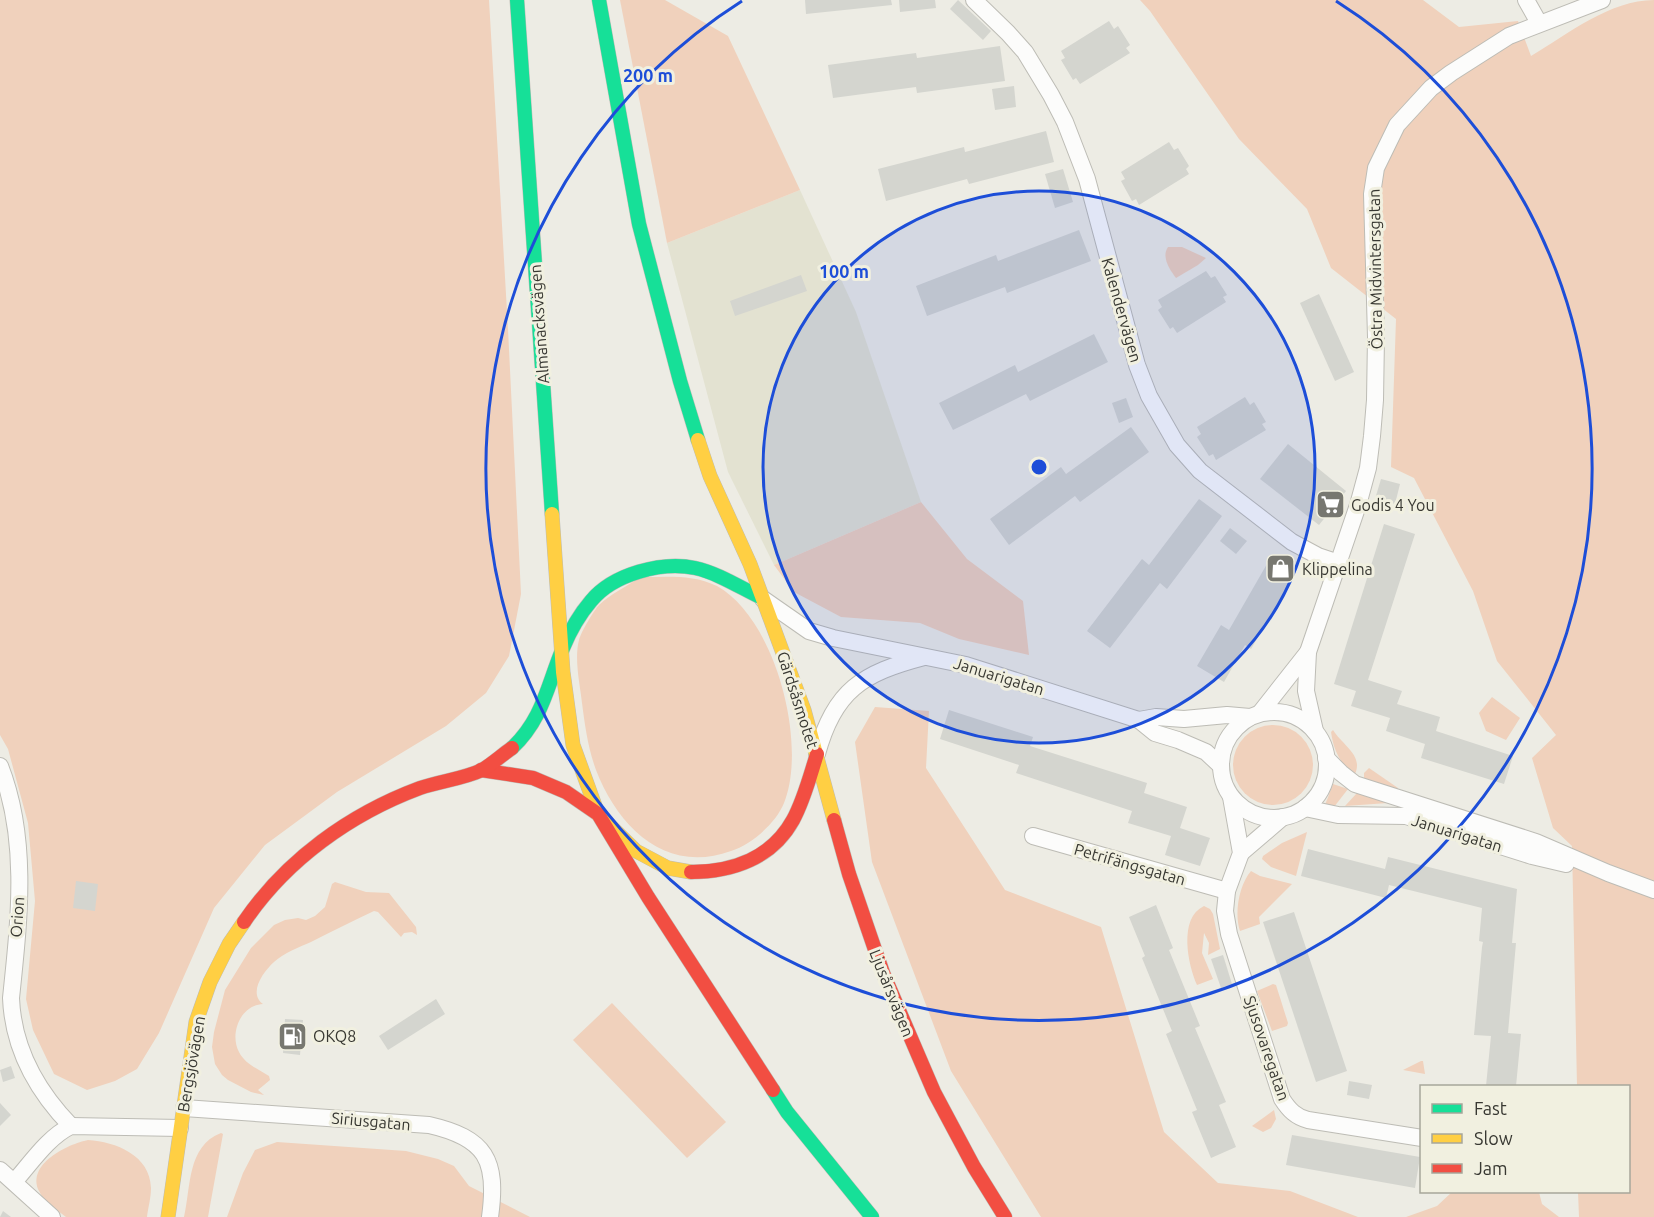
<svg xmlns="http://www.w3.org/2000/svg" width="1654" height="1217" font-family="Ubuntu,sans-serif">
<rect width="100%" height="100%" fill="#edece4"/>
<polygon fill="#e3e2d1" points="800,190 856,312 921,502 774,565 728,472 667,243"/>
<g fill="#f0d1bc">
<polygon points="0,0 489,0 508,329 521,594 509,656 486,693 446,726 337,792 265,845 214,908 159,1033 137,1069 115,1081 87,1090 54,1074 33,1030 26,999 35,901 28,823 8,749 0,735"/>
<polygon points="620,0 665,0 728,36 800,190 667,243"/>
<path d="M1140 0H1423L1459 27 1518 21 1531 56C1568 34 1610 0 1654 0V1217H1579L1578 1192H1628V1086H1577L1572 846 1553 828 1532 758 1556 735 1497 661 1473 591 1414 478 1391 467 1396 319 1331 268 1307 209 1239 139 1150 11Z"/>
<path d="M1168 247H1182L1206 258 1198 265 1176 278C1170 270 1161 257 1168 247Z"/>
<polygon points="921,502 967,559 1023,601 1029,655 959,639 920,623 841,617 794,592 774,565"/>
<path d="M641 577C666 577 693 574 717 586 775 618 808 743 784 803 776 823 752 844 731 851 666 875 618 827 596 770 588 748 585 726 582 703 580 684 574 659 579 640 581 632 594 610 599 605 609 595 629 585 641 577Z"/>
<polygon points="1492,697 1520,718 1506,740 1486,731 1479,713"/>
<polygon points="875,707 929,711 926,768 1005,890 1101,927 1164,1132 1218,1183 1290,1191 1358,1217 1041,1217 951,1071 872,862 855,742"/>
<circle cx="1273" cy="765" r="40"/>
<path d="M1333 730C1343 746 1365 756 1354 776 1340 762 1334 752 1331 732Z"/>
<polygon points="1369,768 1398,788 1398,791 1364,780 1364,773"/>
<polygon points="1333,784 1348,789 1334,807 1325,805"/>
<polygon points="1357,793 1388,803 1345,806"/>
<polygon points="1307,832 1296,876 1271,867 1262,859 1263,856 1282,843"/>
<path d="M1251 871 1260 876 1292 884 1259 917 1260 924 1240 931C1234 913 1239 885 1251 871Z"/>
<path d="M335 882 366 892 389 893 416 927 417 935 412 932 404 933 401 937 378 912 374 911C353 921 332 931 311 942 299 947 284 953 274 962 263 972 248 993 263 1004 241 1005 229 1033 239 1052 245 1064 258 1069 269 1076L270 1080 258 1090 264 1095 251 1092 228 1080 222 1075 215 1064 212 1047 214 1032 225 990 251 948 274 925 285 920 298 918 306 920 315 916 325 907 332 884Z"/>
<path d="M1204 906 1210 909 1213 914 1220 949 1208 955 1209 943 1204 933 1202 953 1213 979 1197 985C1188 965 1178 918 1204 906Z"/>
<polygon points="1273,984 1276,985 1288,1023 1287,1026 1272,1031 1257,991"/>
<polygon points="612,1003 726,1122 687,1158 573,1040"/>
<polygon points="1421,1061 1423,1061 1425,1074 1403,1070"/>
<polygon points="1274,1110 1276,1119 1271,1128 1263,1132 1252,1126"/>
<path d="M221 1133 223 1134 208 1217H184C191 1187 187 1146 221 1133Z"/>
<path d="M88 1140C116 1142 150 1155 151 1188 151 1198 148 1208 147 1217H66C57 1210 44 1202 39 1191 26 1164 68 1144 88 1140Z"/>
<polygon points="277,1142 406,1151 438,1159 454,1166 469,1186 530,1217 227,1217 243,1173 255,1150"/>
<polygon points="1452,1192 1539,1192 1542,1204 1559,1217 1406,1217 1437,1206"/>
</g>
<g fill="#d4d5cf">
<polygon points="805,0 891,0 892,5 806,14"/>
<polygon points="899,0 935,0 936,8 900,12"/>
<polygon points="958,0 991,31 983,40 950,9"/>
<polygon points="1109,21 1114,29 1118,26 1130,45 1126,48 1130,53 1080,84 1076,78 1073,80 1061,60 1065,58 1061,51"/>
<polygon points="1000,46 1005,81 917,93 916,87 833,98 828,65 916,53 917,58"/>
<polygon points="1014,86 1016,107 995,110 992,89"/>
<polygon points="1046,131 1054,162 969,184 967,179 886,201 878,169 964,147 965,152"/>
<polygon points="1169,142 1174,150 1178,148 1189,166 1186,169 1189,174 1139,205 1136,199 1132,201 1121,181 1125,179 1121,172"/>
<polygon points="1063,169 1073,202 1055,208 1045,174"/>
<polygon points="1079,230 1091,261 1007,293 1005,287 927,316 916,286 996,255 998,261"/>
<polygon points="1206,271 1211,278 1215,276 1227,295 1223,297 1226,302 1177,333 1173,327 1170,329 1158,310 1162,307 1158,300"/>
<polygon points="801,275 807,291 735,316 730,301"/>
<polygon points="1319,294 1354,372 1335,381 1300,303"/>
<polygon points="1094,334 1108,362 1030,401 1026,394 953,430 939,403 1015,365 1018,372"/>
<polygon points="1245,397 1250,405 1254,402 1266,422 1262,424 1266,430 1216,460 1213,454 1209,456 1197,437 1201,434 1197,427"/>
<polygon points="1126,398 1133,417 1119,423 1112,403"/>
<polygon points="1131,427 1149,452 1080,502 1075,496 1009,545 990,519 1061,467 1066,474"/>
<polygon points="1288,444 1346,491 1319,525 1260,479"/>
<polygon points="1381,479 1400,484 1395,504 1375,499"/>
<polygon points="1199,499 1222,516 1167,589 1160,583 1110,648 1087,631 1142,559 1149,565"/>
<polygon points="1384,524 1415,534 1368,680 1402,691 1397,704 1440,717 1436,731 1513,756 1504,784 1421,758 1425,744 1386,731 1390,718 1351,706 1356,691 1334,684"/>
<polygon points="1230,528 1247,541 1236,554 1220,541"/>
<polygon points="1271,557 1296,572 1251,649 1245,645 1224,682 1197,666 1221,625 1229,630"/>
<polygon points="949,710 1033,737 1030,746 1147,783 1144,793 1187,807 1180,828 1210,838 1200,866 1165,855 1171,836 1128,823 1132,811 1016,773 1019,765 940,739"/>
<polygon points="1308,849 1385,869 1388,857 1517,889 1512,943 1516,943 1508,1033 1521,1034 1516,1086 1486,1086 1491,1036 1474,1035 1482,947 1483,942 1479,941 1482,908 1389,885 1386,898 1301,876"/>
<polygon points="76,881 98,884 95,911 73,908"/>
<polygon points="1156,905 1173,948 1169,950 1200,1026 1195,1028 1226,1102 1219,1105 1236,1147 1211,1158 1192,1112 1197,1110 1166,1034 1172,1031 1142,958 1145,956 1129,917"/>
<polygon points="1294,912 1347,1071 1316,1082 1263,922"/>
<polygon points="1223,955 1232,984 1221,988 1211,959"/>
<polygon points="436,999 445,1014 388,1050 379,1036"/>
<polygon points="285,1019 303,1020 300,1055 283,1053"/>
<polygon points="11,1066 15,1078 3,1082 0,1070"/>
<polygon points="1349,1081 1372,1085 1369,1099 1347,1095"/>
<polygon points="0,1103 11,1115 0,1126"/>
<polygon points="1292,1135 1420,1157 1415,1188 1286,1165"/>
<polygon points="3,1211 11,1217 0,1217"/>
</g>
<g fill="none" stroke-linecap="round" stroke-linejoin="round">
<defs>
<g id="street">
<polyline points="974,0 1008,33 1025,52 1051,95 1065,122 1087,179 1137,365 1149,396 1177,445 1200,471 1292,542 1318,556 1339,563"/>
<polyline points="1526,0 1539,23"/>
<polyline points="763,599 809,631 833,638 966,665 1139,720 1155,733 1178,740 1206,752 1221,766"/>
<circle cx="1274" cy="765" r="53"/>
<polyline points="1260,713 1308,652"/>
<polyline points="1139,720 1156,717 1184,719 1227,715 1250,717"/>
<polyline points="1315,731 1306,691 1308,652 1358,505 1368,468 1372,436 1375,400 1376,337 1372,194 1376,168 1397,125 1431,88 1451,73 1509,36 1602,0"/>
<path d="M817 754C834 690 863 673 924 657"/>
<polyline points="1326,758 1341,773 1355,784 1536,842 1608,873 1654,890"/>
<path d="M0 766C29 840 19 921 11 998 13 1048 37 1091 71 1126"/>
<path d="M1231 797 1241 853 1227 891 1225 911 1229 934 1282 1099C1289 1110 1296 1117 1308 1120L1422 1138"/>
<polyline points="1305,808 1338,815 1406,816 1532,856 1566,864"/>
<polyline points="1033,836 1227,891"/>
<polyline points="1241,853 1283,817"/>
<path d="M184 1108 429 1125C486 1138 498 1160 490 1217"/>
<polyline points="0,1170 52,1217"/>
<path d="M14 1182C31 1163 48 1137 71 1126L180 1128"/>
</g>
<g id="fast">
<polyline points="517,0 552,514"/>
<polyline points="599,0 639,224 680,381 698,440"/>
<path d="M512 748C543 719 547 686 563 648 570 631 579 615 591 601 613 574 662 561 695 568 718 573 741 588 762 598"/>
<polyline points="773,1090 787,1112 872,1217"/>
</g>
<g id="slow">
<polyline points="698,440 710,476 750,564 804,710 834,820"/>
<polyline points="552,514 563,672 573,745 598,814 636,851 668,868 691,872"/>
<polyline points="168,1217 196,1022 210,982 229,944 244,922"/>
</g>
<g id="jam">
<polyline points="481,770 533,778 566,792 598,814 648,897 773,1090"/>
<polyline points="834,820 849,874 883,973 934,1092 974,1167 1005,1217"/>
<path d="M691 872C733 872 772 858 793 820 804 800 810 776 817 754"/>
<path d="M244 922C286 860 350 814 420 788 440 781 463 779 482 770 492 764 502 755 512 748"/>
</g>
</defs>
<use href="#street" stroke="#bdbcb5" stroke-width="18"/>
<use href="#fast" stroke="#bdbcb5" stroke-width="15"/>
<use href="#slow" stroke="#bdbcb5" stroke-width="15"/>
<use href="#jam" stroke="#bdbcb5" stroke-width="15"/>
<use href="#street" stroke="#fcfcfb" stroke-width="16"/>
<use href="#fast" stroke="#16e098" stroke-width="14"/>
<use href="#slow" stroke="#ffcf43" stroke-width="14"/>
<use href="#jam" stroke="#f24e42" stroke-width="14"/>
</g>
<circle cx="1039" cy="467" r="276" fill="#1d4ed8" fill-opacity=".12"/>
<g fill="none" stroke="#1d4ed8" stroke-width="3">
<circle cx="1039" cy="467" r="276"/>
<path d="M1336 1A553 553 0 1 1 742 1"/>
</g>
<defs>
<symbol id="supermarket-square" viewBox="-11 -11 22 22"><rect x="-9" y="-9" width="18" height="18" rx="4" fill="#777770" stroke="#f1f0e0"/><path d="M-6-5.5h2.5l.6 2H6L4.5 2H-2.5L-4.4-4H-6ZM-1.5 3.2a1.3 1.3 0 1 0 .1 0ZM3 3.2a1.3 1.3 0 1 0 .1 0Z" fill="#fff"/></symbol>
<symbol id="shop-square" viewBox="-11 -11 22 22"><rect x="-9" y="-9" width="18" height="18" rx="4" fill="#777770" stroke="#f1f0e0"/><path d="M-5-2.5h2.3a2.7 3.5 0 0 1 5.4 0H5L5.5 6h-11ZM-1.5-2.5h3a1.5 2.3 0 0 0-3 0Z" fill="#fff"/></symbol>
<symbol id="fuel-square" viewBox="-11 -11 22 22"><rect x="-9" y="-9" width="18" height="18" rx="4" fill="#777770" stroke="#f1f0e0"/><path d="M-5.5-6h7V0h2V4h1.3V-2.5L3-4.5l.8-.8L6-3V5H2.5V1h-1V6h-7ZM-4.2-4.7v3.2H.2V-4.7Z" fill="#fff"/></symbol>
</defs>
<g fill-rule="evenodd">
<use href="#supermarket-square" x="1314" y="488" width="33" height="33"/>
<use href="#shop-square" x="1264" y="552" width="33" height="33"/>
<use href="#fuel-square" x="276" y="1020" width="33" height="33"/>
</g>
<g text-anchor="middle" stroke-width="6" stroke-linejoin="round" paint-order="stroke">
<g font-size="16" fill="#383832" stroke="#f1f0e0">
<text transform="translate(1375 269) rotate(-91)" y="6">Östra Midvintersgatan</text>
<text transform="translate(1122 310) rotate(74)" y="6">Kalendervägen</text>
<text transform="translate(539 324) rotate(-94)" y="6">Almanacksvägen</text>
<text transform="translate(999 676) rotate(17)" y="6">Januarigatan</text>
<text transform="translate(798 700) rotate(72)" y="6">Gärdsåsmotet</text>
<text transform="translate(1457 833) rotate(17)" y="6">Januarigatan</text>
<text transform="translate(1130 864) rotate(16)" y="6">Petrifängsgatan</text>
<text transform="translate(17 917) rotate(-86)" y="6">Orion</text>
<text transform="translate(892 993) rotate(68)" y="6">Ljusårsvägen</text>
<text transform="translate(1267 1048) rotate(71)" y="6">Sjusovaregatan</text>
<text transform="translate(191 1064) rotate(-80)" y="6">Bergsjövägen</text>
<text transform="translate(371 1121) rotate(5)" y="6">Siriusgatan</text>
</g>
<g font-size="16" fill="#383832" stroke="#f1f0e0" text-anchor="start">
<text x="1351" y="511">Godis 4 You</text>
<text x="1302" y="575">Klippelina</text>
<text x="313" y="1042">OKQ8</text>
</g>
</g>
<circle cx="1039" cy="467" r="9" fill="#1d4ed8" stroke="#f1f0e0" stroke-width="3"/>
<g font-size="18" text-anchor="middle" font-weight="bold" fill="#1d4ed8" stroke="#f1f0e0" stroke-width="6" stroke-linejoin="round" paint-order="stroke">
<text x="648" y="82">200 m</text>
<text x="844" y="278">100 m</text>
</g>
<rect x="1420" y="1085" width="210" height="108" fill="#f1f0e0" stroke="#a7a69a" stroke-width="1.5"/>
<rect x="1432" y="1104" width="30" height="9" fill="#16e098" stroke="#a7a69a" stroke-width="1.5"/>
<text x="1474" y="1115" font-size="18" fill="#383832">Fast</text>
<rect x="1432" y="1134" width="30" height="9" fill="#ffcf43" stroke="#a7a69a" stroke-width="1.5"/>
<text x="1474" y="1145" font-size="18" fill="#383832">Slow</text>
<rect x="1432" y="1164" width="30" height="9" fill="#f24e42" stroke="#a7a69a" stroke-width="1.5"/>
<text x="1474" y="1175" font-size="18" fill="#383832">Jam</text>
</svg>
